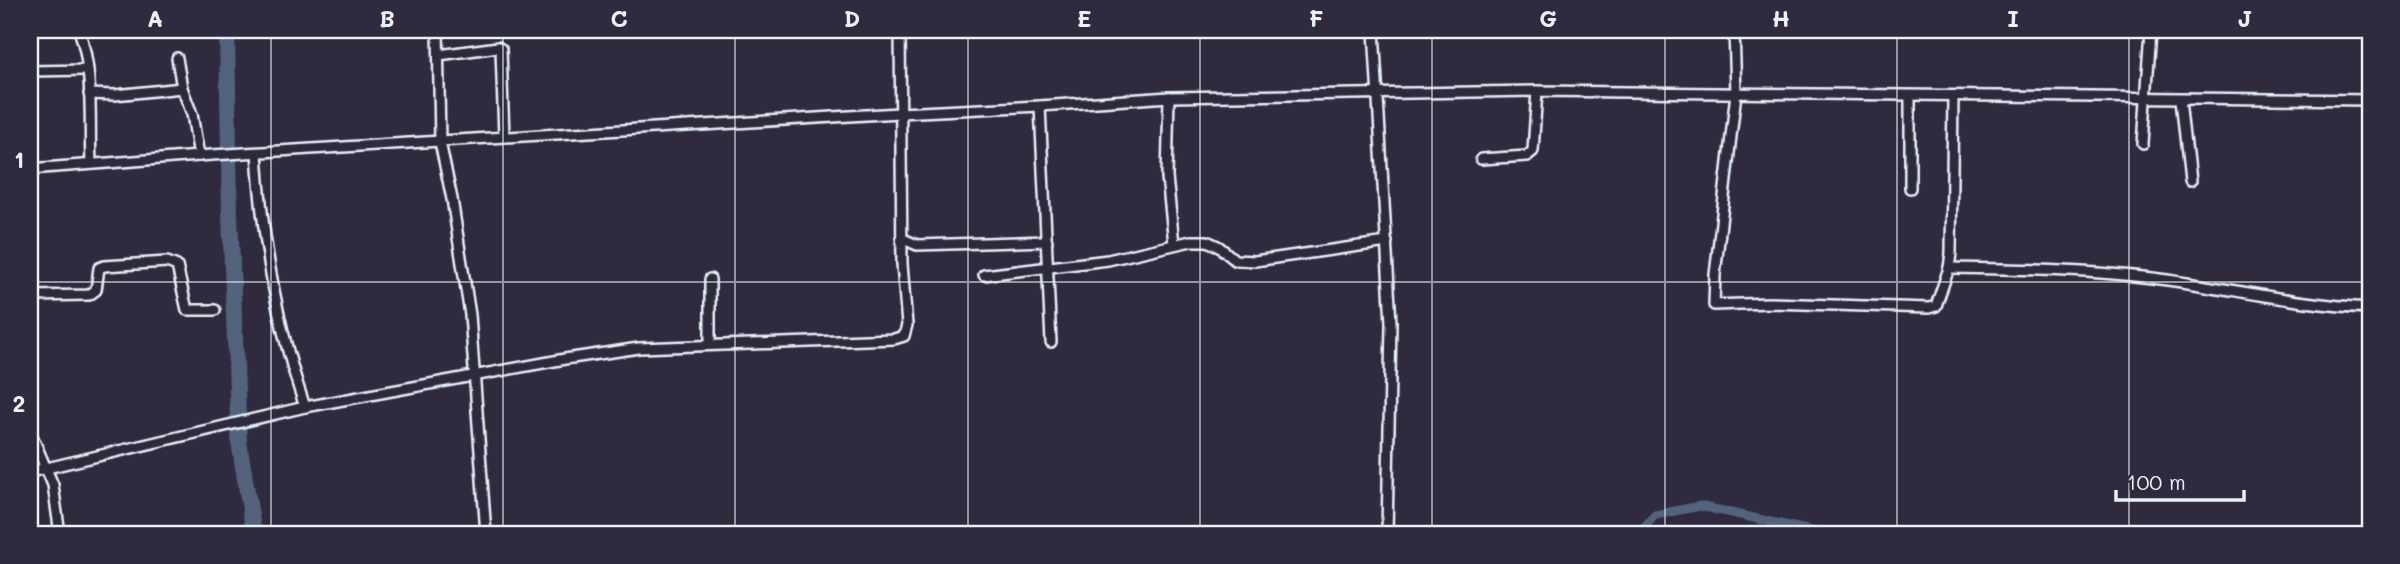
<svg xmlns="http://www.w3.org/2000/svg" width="2400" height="564" font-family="Mali,sans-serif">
<rect width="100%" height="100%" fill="#2f2a3d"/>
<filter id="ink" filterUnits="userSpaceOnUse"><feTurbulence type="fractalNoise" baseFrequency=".0143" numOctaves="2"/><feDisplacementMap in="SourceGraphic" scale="14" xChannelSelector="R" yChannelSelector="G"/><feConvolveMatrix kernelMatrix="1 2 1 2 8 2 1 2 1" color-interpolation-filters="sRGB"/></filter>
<g filter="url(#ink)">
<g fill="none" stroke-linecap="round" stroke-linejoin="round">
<polyline stroke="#53647d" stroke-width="9" points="1638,534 1655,515 1700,506 1825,534"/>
<polyline stroke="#53647d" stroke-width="16" points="227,30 230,215 239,442 254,534"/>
<defs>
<g id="minor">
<path d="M79 30C94 71 89 120 91 164"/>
<polyline points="438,30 440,142 452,199 470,315 486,534"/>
<polyline points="1374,30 1391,323 1387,534"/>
<polyline points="1734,30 1736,93 1715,275 1714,305 1769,303 1929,308 1936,306 1949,268 1951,253 1953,96"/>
<polyline points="439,55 498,47 501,49 504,137"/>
<polyline points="177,58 182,88 192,114 199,156"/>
<polyline points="30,71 88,70"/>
<polyline points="89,94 115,95 182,88"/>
<polyline points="1169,97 1167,177 1174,244"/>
<polyline points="2181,99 2190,182"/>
<polyline points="1040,106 1051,342"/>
<polyline points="2143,144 2151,30"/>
<path d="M257 153C262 239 277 325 305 407"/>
<polyline points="1481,159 1527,156 1533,151 1537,91"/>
<polyline points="30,169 212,155 899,113 1040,106 1169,97 1537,91 2370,100"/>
<polyline points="1910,188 1910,96"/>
<polyline points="901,238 917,245 1047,241"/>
<path d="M1949 268C2017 269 2085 270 2152 278 2225 287 2297 305 2370 308"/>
<polyline points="984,275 1108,260 1191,241 1207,241 1218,246 1235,260 1255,261 1387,242"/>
<polyline points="30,296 89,295 96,290 99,268 104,266 167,262 177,266 187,310 215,310"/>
<polyline points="710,344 710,279"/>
<polyline points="30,431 53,485 60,534"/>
<polyline points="30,472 305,407 565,359 639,348 894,339 904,336 907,325 902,264 900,30"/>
</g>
</defs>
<use href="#minor" stroke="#e8f1f8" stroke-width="14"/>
<use href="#minor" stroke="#2f2a3d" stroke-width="9"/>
</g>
</g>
<path fill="none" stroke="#e8f1f8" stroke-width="2" stroke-opacity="0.55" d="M271 30V534M503 30V534M735 30V534M968 30V534M1200 30V534M1432 30V534M1665 30V534M1897 30V534M2129 30V534M30 282H2370"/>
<rect width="2400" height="564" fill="none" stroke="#2f2a3d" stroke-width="77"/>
<path d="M2116 490v10h128v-10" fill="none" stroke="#e8f1f8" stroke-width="3.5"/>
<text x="2127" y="490" font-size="21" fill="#e8f1f8" stroke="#2f2a3d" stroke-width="5" paint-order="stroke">100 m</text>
<rect x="38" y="38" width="2324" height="488" fill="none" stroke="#e8f1f8" stroke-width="2.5"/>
<g font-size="23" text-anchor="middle" font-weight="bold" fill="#e8f1f8">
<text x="155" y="27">A</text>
<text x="387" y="27">B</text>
<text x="619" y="27">C</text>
<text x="852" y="27">D</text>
<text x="1084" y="27">E</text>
<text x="1316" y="27">F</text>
<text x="1548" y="27">G</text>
<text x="1781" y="27">H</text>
<text x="2013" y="27">I</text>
<text x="2245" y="27">J</text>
<text x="19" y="168">1</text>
<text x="19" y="412">2</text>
</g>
</svg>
